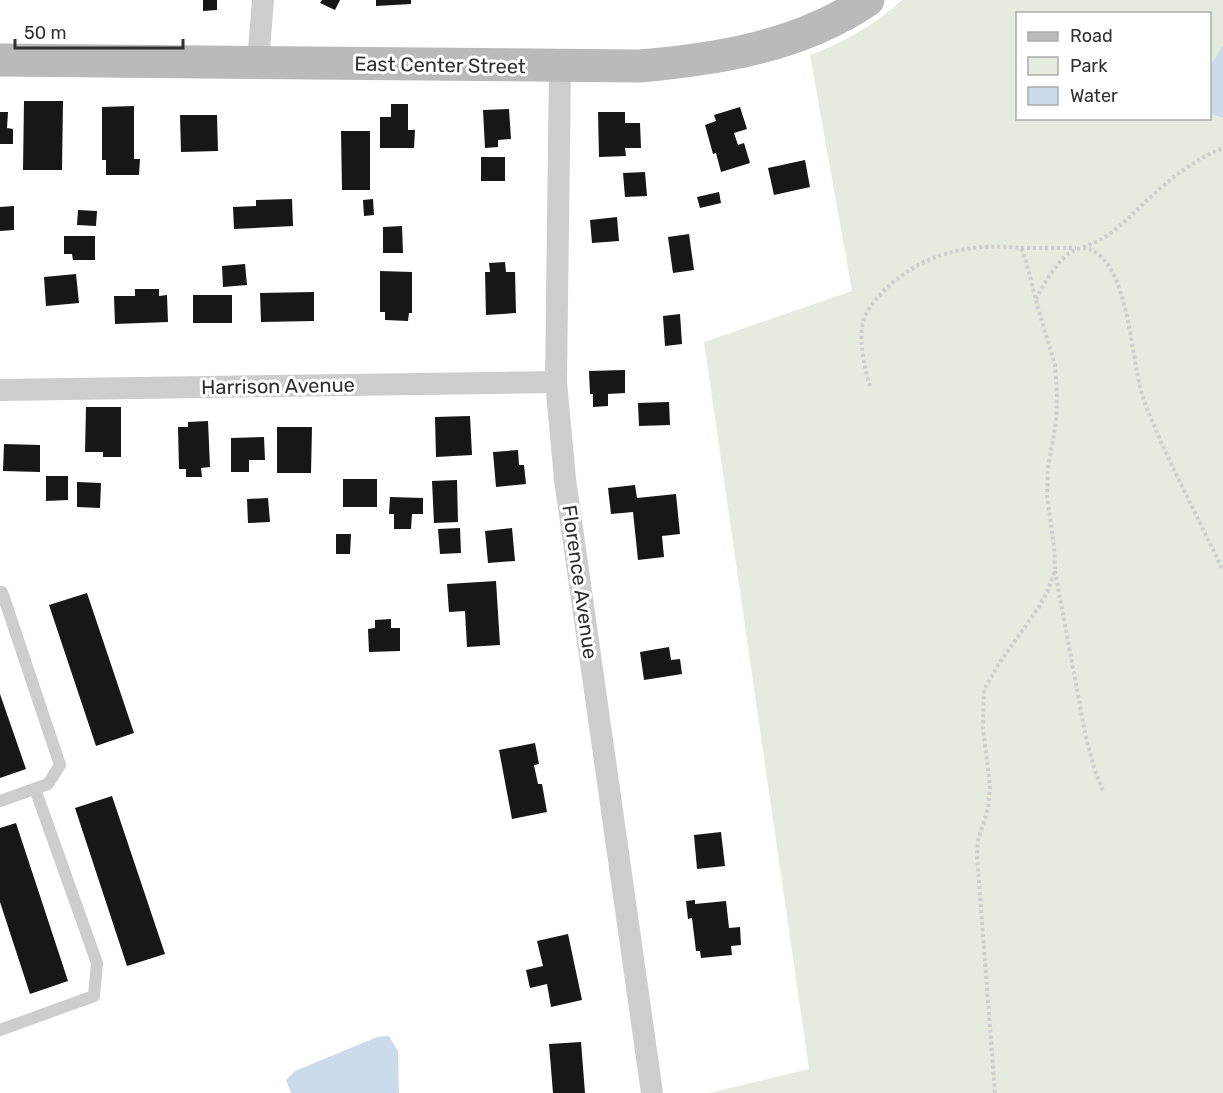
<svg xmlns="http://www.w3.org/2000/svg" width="1223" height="1093" font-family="Rubik,sans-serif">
<rect width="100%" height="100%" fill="#fff"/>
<path fill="#e5ecdf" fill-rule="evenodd" d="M902 0H1223V1093H709L809 1069 704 342 852 291 810 55C844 42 875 25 902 0ZM1018 14H1210V118H1018Z"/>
<g fill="#ccdbeb">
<polygon points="1223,45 1223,118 1210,113 1210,66"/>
<polygon points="389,1036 398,1051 399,1093 291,1093 286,1080 295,1071 377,1037"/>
</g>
<g fill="#171717">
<polygon points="203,0 217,0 217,10 203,11"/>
<polygon points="322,0 340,0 335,10 320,3"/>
<polygon points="376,0 411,0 411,4 376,6"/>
<polygon points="24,101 63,101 62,170 23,170"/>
<polygon points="391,104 408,104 408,130 415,130 414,148 380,148 380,117 391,117"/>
<polygon points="134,106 134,159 140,159 139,175 106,175 106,160 102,160 102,107"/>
<polygon points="740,107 747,129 734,133 738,145 744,143 750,163 721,172 716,153 713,154 705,125 716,121 714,115"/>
<polygon points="509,109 511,139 498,140 498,147 485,148 483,110"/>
<polygon points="0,112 8,112 7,128 13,129 13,144 0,144"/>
<polygon points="598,112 625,112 625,123 640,123 641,148 625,148 626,156 599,157"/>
<polygon points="180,115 217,115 218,151 181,152"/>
<polygon points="341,131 370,131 370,190 342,190"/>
<rect x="481" y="157" width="24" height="24"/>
<polygon points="805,160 810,187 774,195 768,168"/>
<polygon points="645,172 647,196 625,197 623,173"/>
<polygon points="719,192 721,203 700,208 697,197"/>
<polygon points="292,199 293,226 234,229 233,207 256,206 256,200"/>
<polygon points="373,199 374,215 364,216 363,200"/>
<polygon points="14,206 14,230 0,231 0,207"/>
<polygon points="78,210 97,211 96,226 77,225"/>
<polygon points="617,217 619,241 592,243 590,220"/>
<polygon points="402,226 403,253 383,253 383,227"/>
<polygon points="689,234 694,270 673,273 668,237"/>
<polygon points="64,236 95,236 95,260 73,260 72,254 64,254"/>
<polygon points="505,262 506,272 515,272 516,313 486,315 485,272 490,272 489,263"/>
<polygon points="245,264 247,285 223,287 222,266"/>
<polygon points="380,271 412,272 412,313 409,313 408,321 385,320 385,312 380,312"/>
<polygon points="76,274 79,303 46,306 44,277"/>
<polygon points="135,289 159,289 159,296 167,295 168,322 115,324 114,296 135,296"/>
<polygon points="314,292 314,321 261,322 260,293"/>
<rect x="193" y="295" width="39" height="28"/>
<polygon points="680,314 682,344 665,346 663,316"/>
<polygon points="625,370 625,393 608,394 608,406 593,407 593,394 590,394 589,371"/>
<polygon points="669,402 670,425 639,426 638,403"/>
<polygon points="86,407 121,407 121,457 103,457 103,452 85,452"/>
<polygon points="470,416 472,455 436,457 435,417"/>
<polygon points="208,421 210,467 201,468 202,477 186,477 186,469 179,469 178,427 188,427 188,422"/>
<polygon points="277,427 312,427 311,473 277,473"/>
<polygon points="264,437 265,460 249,460 249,472 231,472 231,438"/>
<polygon points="4,444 40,445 40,472 3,471"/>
<polygon points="518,450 519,465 524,465 526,484 496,487 493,452"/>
<polygon points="46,476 68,476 68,500 46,501"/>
<rect x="343" y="479" width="34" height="28"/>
<polygon points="457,480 458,522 434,523 432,481"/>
<polygon points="77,482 101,483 100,508 77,507"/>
<polygon points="635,485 637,498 676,494 680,534 662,536 664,557 638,560 633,512 611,514 608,488"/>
<polygon points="390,497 423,498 423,514 412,514 411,529 394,529 394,514 389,514"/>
<polygon points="268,498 270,522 248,523 247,499"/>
<polygon points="460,528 461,553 440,554 438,529"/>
<polygon points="512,528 515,561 488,563 485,531"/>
<polygon points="336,534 351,534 350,554 336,554"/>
<polygon points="496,581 500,645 467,647 465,611 449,612 447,584"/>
<polygon points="87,593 134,733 96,746 49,605"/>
<polygon points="391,619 391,628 400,628 400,651 369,652 368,629 375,628 375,620"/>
<polygon points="669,647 671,660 680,659 682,674 644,680 640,652"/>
<polygon points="0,694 26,769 0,778"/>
<polygon points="535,743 539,764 534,765 538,784 542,784 547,812 512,819 499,750"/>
<polygon points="112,796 165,954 127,966 75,808"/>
<polygon points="16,823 68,981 30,994 0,902 0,828"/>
<polygon points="721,832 725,866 697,869 694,835"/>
<polygon points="695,900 695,904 726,901 729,928 740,927 741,945 731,946 732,955 701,958 700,951 696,951 692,918 688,919 686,901"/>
<polygon points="568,934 582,1000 551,1007 547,984 530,988 526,970 543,966 537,941"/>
<polygon points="581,1042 585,1093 553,1093 549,1044"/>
</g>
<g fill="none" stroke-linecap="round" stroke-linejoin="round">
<g stroke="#cdcdcd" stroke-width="4" stroke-dasharray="3 3" stroke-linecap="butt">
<path d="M1083 247C1109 239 1124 222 1143 204 1167 182 1192 160 1223 148"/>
<polyline points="1021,248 1076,248"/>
<path d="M1036 299C1045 283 1066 241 1089 249 1126 262 1131 348 1139 382 1143 403 1153 422 1161 442 1181 485 1202 527 1223 570"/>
<path d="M870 386C864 367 859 342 863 322 866 311 873 302 880 295 916 255 968 242 1020 248L1023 252 1027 265 1038 308 1055 365 1057 394 1056 422 1048 468 1047 495 1054 546 1055 570 1048 590 1039 607 998 665 984 690 983 728 990 786 988 809 978 840 977 856 995 1093"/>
<polyline points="1055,571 1086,738 1095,771 1103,791"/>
</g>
<g stroke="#cdcdcd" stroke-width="12">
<polyline points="0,801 48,784 60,765 2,592"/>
<polyline points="0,1030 94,996 97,963 35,789"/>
</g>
<g stroke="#cdcdcd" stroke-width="22">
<polyline points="258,62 263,0"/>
<polyline points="560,67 556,382 565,479 652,1093"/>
<polyline points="0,390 556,382"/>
</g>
<path stroke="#bababa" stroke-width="33" d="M0 60 640 66C720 59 800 46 868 0"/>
</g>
<g text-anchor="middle" stroke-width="6" stroke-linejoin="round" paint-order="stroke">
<g font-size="20" fill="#303030" stroke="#fff">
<text transform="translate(440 65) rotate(1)" y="7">East Center Street</text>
<text transform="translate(278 386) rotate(-1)" y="7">Harrison Avenue</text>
<text transform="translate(580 582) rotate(82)" y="7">Florence Avenue</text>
</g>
</g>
<rect x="1016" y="12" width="195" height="108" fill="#ffffff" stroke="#acacac" stroke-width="1.5"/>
<rect x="1028" y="32" width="30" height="9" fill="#bababa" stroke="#acacac" stroke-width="1.5"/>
<text x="1070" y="42" font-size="18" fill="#303030">Road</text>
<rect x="1028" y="57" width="30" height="18" fill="#e5ecdf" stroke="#acacac" stroke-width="1.5"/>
<text x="1070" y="72" font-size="18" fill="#303030">Park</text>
<rect x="1028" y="87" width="30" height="18" fill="#ccdbeb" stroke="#acacac" stroke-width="1.5"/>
<text x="1070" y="102" font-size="18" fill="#303030">Water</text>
<path d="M15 39v9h168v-9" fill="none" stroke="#303030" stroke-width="3"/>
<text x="24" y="39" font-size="18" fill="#303030" stroke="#ffffff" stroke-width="4.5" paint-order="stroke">50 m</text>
</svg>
